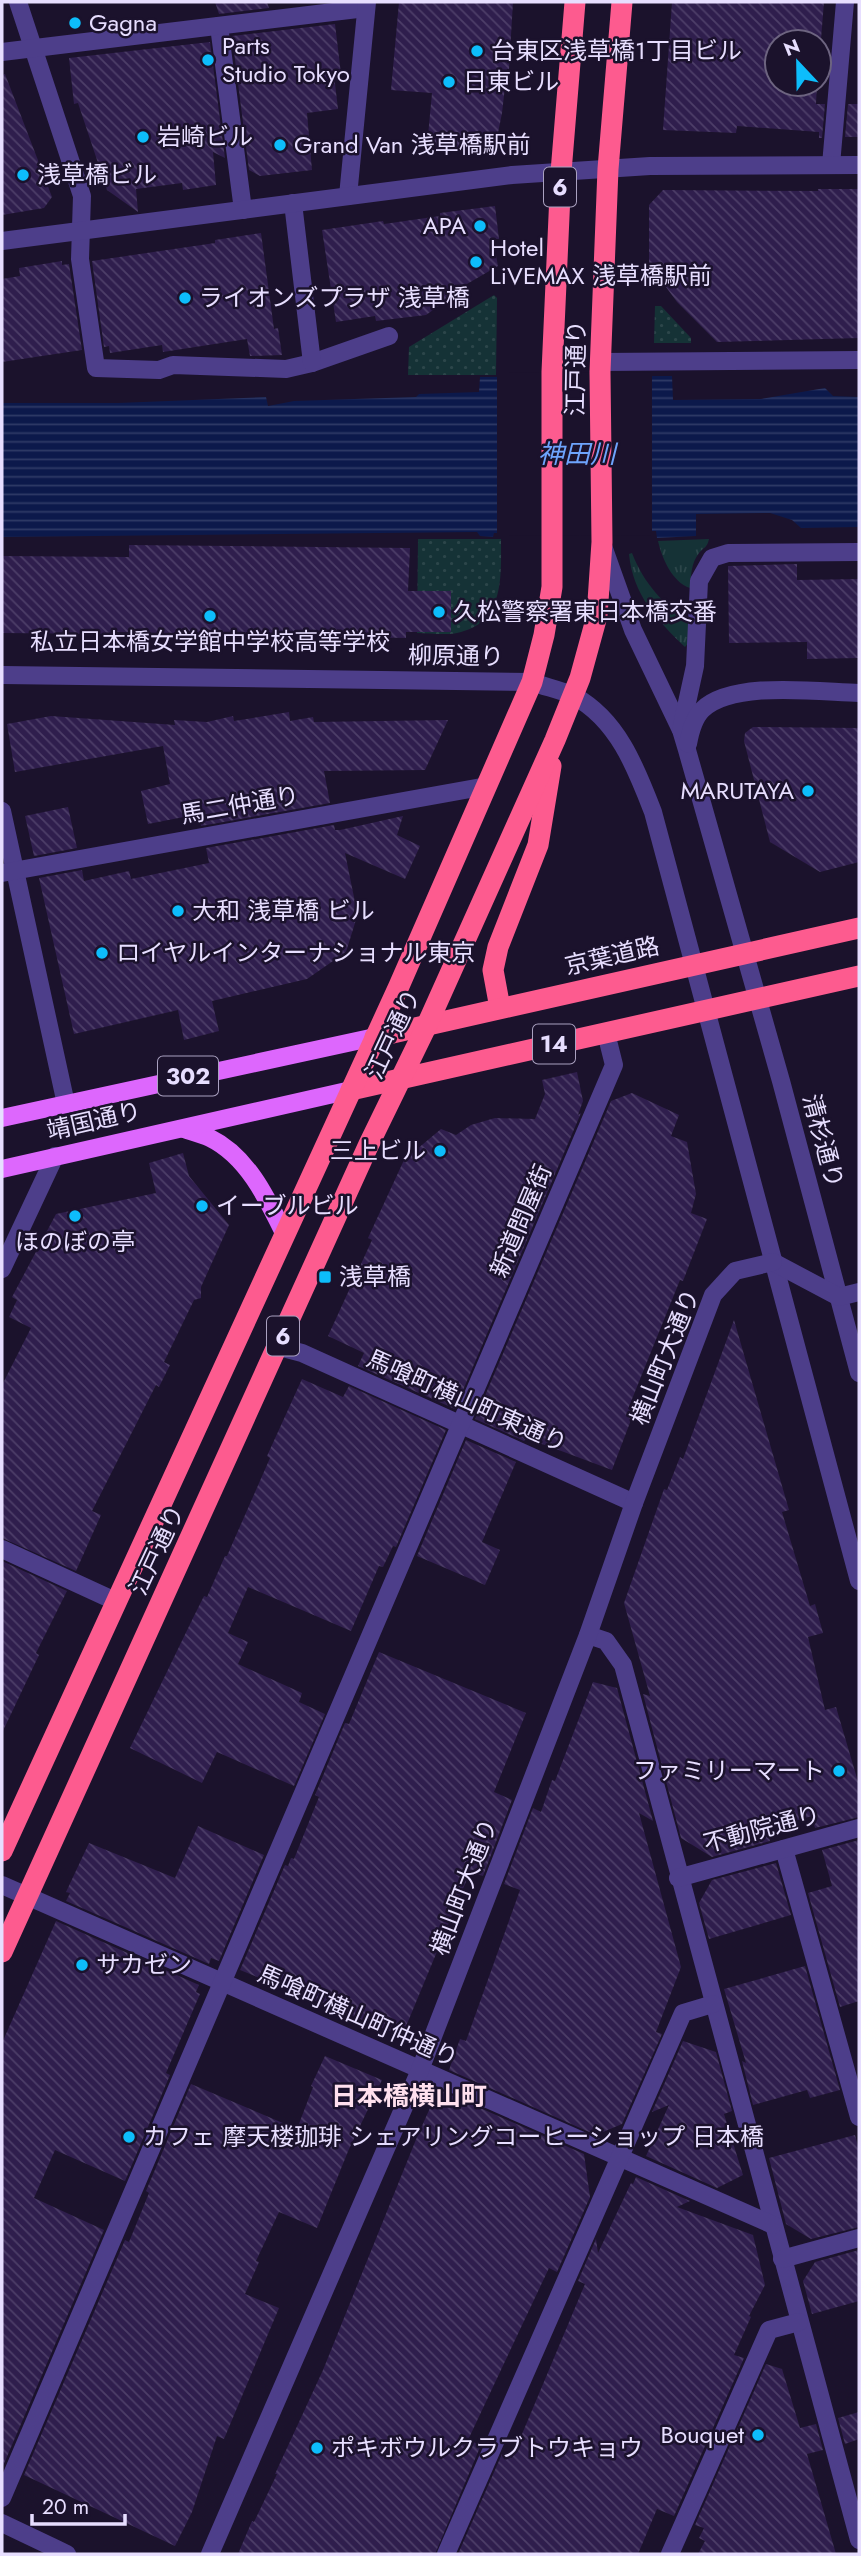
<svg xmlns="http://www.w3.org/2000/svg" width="861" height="2556" font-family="Jost,'Noto Sans JP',sans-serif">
<defs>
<pattern id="grass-tufts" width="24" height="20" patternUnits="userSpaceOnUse" patternTransform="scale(1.75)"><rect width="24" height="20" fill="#153236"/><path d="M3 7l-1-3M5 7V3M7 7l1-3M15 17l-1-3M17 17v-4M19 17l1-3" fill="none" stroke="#2c464a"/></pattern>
<pattern id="park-dots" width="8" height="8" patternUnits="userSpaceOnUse" patternTransform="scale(1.75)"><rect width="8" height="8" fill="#153236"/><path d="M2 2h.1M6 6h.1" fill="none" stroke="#2c464a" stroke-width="1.8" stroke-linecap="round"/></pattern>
<pattern id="water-rules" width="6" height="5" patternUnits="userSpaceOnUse" patternTransform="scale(1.75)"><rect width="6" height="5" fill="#0c194b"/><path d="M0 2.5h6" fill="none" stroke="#2f3a66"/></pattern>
<pattern id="building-back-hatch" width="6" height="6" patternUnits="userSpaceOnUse" patternTransform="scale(1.75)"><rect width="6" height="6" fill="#2f1e4d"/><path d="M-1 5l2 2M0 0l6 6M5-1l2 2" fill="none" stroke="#4d3e68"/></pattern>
</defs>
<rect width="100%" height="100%" fill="#1b122c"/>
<g fill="url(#grass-tufts)">
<path d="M709 539C707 548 704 547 699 553 691 563 691 576 690 588 672 582 662 558 658 541Z"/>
<path d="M632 553C644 584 664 605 691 624L690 641 685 647C657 620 633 595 629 554Z"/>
</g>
<g fill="url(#park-dots)">
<polygon points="494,295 497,298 496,375 408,375 409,347"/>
<polygon points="655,306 661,306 691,338 691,343 654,343"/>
<path d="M418 539H501C501 574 505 621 461 632 448 636 431 633 417 633Z"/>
</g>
<polygon fill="url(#water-rules)" points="672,376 673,400 761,399 825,388 833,396 859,397 859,527 801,528 792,520 770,513 696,514 696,536 657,538 656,531 494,533 493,537 480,536 477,532 2,537 2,403 118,403 266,397 268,406 294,401 416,397 419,394 479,392 480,377"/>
<polygon fill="#1b122c" points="652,372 652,535 497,536 497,373"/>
<g fill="url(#building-back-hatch)">
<polygon points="215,2 267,2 269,8 219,14"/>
<polygon points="399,2 513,2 509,69 507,69 502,113 496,143 463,147 463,149 427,146 432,93 391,90"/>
<polygon points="672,2 824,2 819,64 819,42 777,42 777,84 817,84 816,104 825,104 822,138 819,138 819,132 737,126 736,133 663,130"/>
<polygon points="335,24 341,74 334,75 338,109 307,113 312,170 260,176 249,170 232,36"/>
<polygon points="210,42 225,158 213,152 216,185 183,190 182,183 136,189 138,212 107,190 78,103 74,104 69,58"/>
<polygon points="5,74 52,197 44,208 2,215 2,75"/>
<polygon points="848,104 859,104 859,137 845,137"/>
<polygon points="818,189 859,189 859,338 717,342 677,302 649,264 649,205 663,190 818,191"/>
<polygon points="495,206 499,239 493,239 498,266 460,288 460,291 426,315 376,321 375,316 336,322 322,230 383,221 384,224 440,216 440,213"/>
<polygon points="261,233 274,329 278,328 282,355 250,356 247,339 163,352 162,345 110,353 109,346 104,347 92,261 215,243 215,240"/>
<polygon points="62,261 62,265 69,264 82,350 2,362 2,279 20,276 19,268"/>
<polygon points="129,545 410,548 408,591 451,591 451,632 406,632 406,638 111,632 111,634 2,633 2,556 129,557"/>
<polygon points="797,564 797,580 859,579 859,658 807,659 807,642 729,643 728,566"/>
<polygon points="289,712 290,721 313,717 314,722 448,720 425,770 324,771 330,803 201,826 199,814 148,824 141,791 170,784 163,746 15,772 7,724 51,716 175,725 174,720 207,722 233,716 234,721"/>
<polygon points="753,727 859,728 859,862 820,872 770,842 744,741 745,733"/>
<polygon points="68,807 77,848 34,856 25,816"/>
<polygon points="403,816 397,835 420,846 405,879 345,853 357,912 355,923 346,952 307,979 212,1001 219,1031 184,1040 178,1010 74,1034 39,878 82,870 84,881 129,871 131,879 209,863 206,848 334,825 335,830 340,830"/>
<polygon points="577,1072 583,1101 578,1115 581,1113 455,1409 358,1366 364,1353 328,1336 372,1240 368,1238 404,1160 441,1129 456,1135 471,1125 495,1118 535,1119 545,1094 542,1080"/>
<polygon points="632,1093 679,1115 671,1136 687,1142 696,1194 691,1213 707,1219 683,1281 680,1280 628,1409 634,1412 612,1470 548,1446 526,1439 524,1441 475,1419 611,1101"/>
<polygon points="183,1153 189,1176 229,1225 201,1287 201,1298 194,1300 164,1362 170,1365 159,1387 156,1385 92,1511 101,1515 76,1571 2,1538 2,1385 31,1328 9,1317 17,1300 12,1297 56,1214 156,1193 149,1163"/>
<polygon points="734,1320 789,1510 782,1512 810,1606 815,1604 823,1633 808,1637 825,1710 836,1707 859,1785 859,1817 815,1828 812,1816 767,1829 770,1841 712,1857 681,1838 643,1694 650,1696 624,1603 664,1489 667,1490 680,1457 683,1459"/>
<polygon points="302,1379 343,1397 349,1386 446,1430 396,1547 393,1546 383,1567 379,1566 351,1631 248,1587 228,1633 248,1642 238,1664 302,1693 299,1702 325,1714 294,1786 217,1752 202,1783 130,1748 193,1618 204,1596 207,1597 225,1556 227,1556 270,1458 267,1456"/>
<polygon points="466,1440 516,1462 482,1542 500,1550 485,1585 417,1556"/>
<polygon points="2,1561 67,1591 36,1653 39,1655 2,1733"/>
<polygon points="379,1652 526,1713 494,1792 512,1800 483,1876 470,1872 402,2036 240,1970 285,1865 288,1866 291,1858 294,1859 319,1797 315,1795 345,1723 349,1724"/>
<polygon points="593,1682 617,1688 653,1821 639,1813 681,1967 656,2032 662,2034 622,2124 596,2135 449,2070 460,2039 466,2041 520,1890 504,1884 533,1808 541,1812 552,1780 555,1781"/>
<polygon points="198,1826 264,1855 219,1961 211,1958 209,1964 66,1901 70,1893 66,1892 89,1843 175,1878"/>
<polygon points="859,1840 859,2001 840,2007 808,1893 832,1886 822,1850"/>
<polygon points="776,1863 791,1915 709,1939 699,1903 712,1880"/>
<polygon points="56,1921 199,1985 196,1992 200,1994 166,2073 170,2075 125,2181 55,2150 34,2198 104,2230 3,2466 2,2043"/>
<polygon points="805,1966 840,2090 810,2098 807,2090 753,2105 742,2061 746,2063 724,1989"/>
<polygon points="683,2041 716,2052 732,2111 724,2114 743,2175 717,2188 646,2156 669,2105 652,2112"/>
<polygon points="325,2056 382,2080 349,2149 317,2228 279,2212 256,2261 259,2262 245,2294 279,2308 224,2439 217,2436 192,2512 175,2546 24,2475 125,2240 129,2242 149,2193 146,2191 191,2084 297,2129 313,2087 311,2086"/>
<polygon points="442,2091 584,2154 590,2197 557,2272 549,2268 468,2440 481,2445 435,2554 238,2554 252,2521 254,2522 277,2474 275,2474 323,2370 417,2137 434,2099 438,2101"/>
<polygon points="855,2135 859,2150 859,2227 811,2239 786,2224 769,2158"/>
<polygon points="636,2177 690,2201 677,2207 753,2235 765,2285 749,2316 751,2317 734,2355 744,2358 674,2516 657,2509 638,2554 458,2554 502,2454 512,2458 585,2284 578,2281 596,2239 598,2253 631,2183 633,2184"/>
<polygon points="859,2250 859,2301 812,2314 803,2281 815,2262"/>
<polygon points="766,2364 782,2369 800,2428 816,2424 823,2450 807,2454 836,2554 698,2554 705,2541 699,2538 704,2528 695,2525"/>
<polygon points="859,2412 859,2439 845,2444 838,2418"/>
</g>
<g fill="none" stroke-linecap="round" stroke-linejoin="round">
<g stroke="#4d3e8a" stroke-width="18">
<polyline points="18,2 82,196 80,259 96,368 159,370 173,365 286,369 312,363 389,336"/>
<polyline points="219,26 243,210"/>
<polyline points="2,52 366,8"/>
<polyline points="831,165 845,2"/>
<polyline points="348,196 367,2"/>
<polyline points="293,203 312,363"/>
<polyline points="2,241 512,175 650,166 859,165"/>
<polyline points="601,362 859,360"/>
<polyline points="603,546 633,630 681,730 687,750 781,1081 859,1373"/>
<path d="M2 675 532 682C545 687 561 690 574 696 618 720 636 768 653 812L859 1581"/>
<polyline points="681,730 695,666 699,581 712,558 728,553 859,552"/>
<path d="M688 744C690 733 694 718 702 710 732 680 819 692 859 693"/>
<polyline points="2,811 66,1104"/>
<polyline points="2,873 487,786"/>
<polyline points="773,1262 839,1297 859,1292"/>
<polyline points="2,1269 55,1156"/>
<polyline points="279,1347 302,1353 634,1503"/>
<polyline points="2,1549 115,1601"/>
<polyline points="588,1635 606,1641 623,1665 859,2540"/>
<polyline points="784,1849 859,2117"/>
<polyline points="678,1878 859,1828"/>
<polyline points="2,1885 773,2225"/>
<polyline points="782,2259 859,2238"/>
<polyline points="2,2498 614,1065 606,1033"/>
<polyline points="2,2523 67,2554"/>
<polyline points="210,2554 420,2070 588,1635 634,1503 713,1295 735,1271 773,1262"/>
<polyline points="446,2554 683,2013 713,2004"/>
<polyline points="670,2554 769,2330 799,2322"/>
</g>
<g stroke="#dd67fd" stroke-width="18">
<polyline points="2,1118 375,1037"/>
<path d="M184 1129C193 1132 202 1134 210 1138 247 1156 267 1198 284 1233"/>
<polyline points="2,1169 351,1090"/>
</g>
<g stroke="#fd5b8f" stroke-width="21">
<polyline points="500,1008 493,970 498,947 538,845 551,766"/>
<polyline points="375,1037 859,928"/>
<polyline points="351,1090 859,976"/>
<polyline points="2,1851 399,986 532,682 544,635 552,587 552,372 561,172 575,2"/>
<polyline points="2,1952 369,1144 427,1025 555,740 580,678 597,616 602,542 600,372 608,169 622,2"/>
</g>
</g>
<g fill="#0dbdfb" stroke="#1b122c" stroke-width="2.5">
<circle cx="75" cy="23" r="7"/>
<circle cx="477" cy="51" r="7"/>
<circle cx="208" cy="60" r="7"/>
<circle cx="449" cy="82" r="7"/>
<circle cx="143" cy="137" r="7"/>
<circle cx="280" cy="145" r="7"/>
<circle cx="23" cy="175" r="7"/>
<circle cx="480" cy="226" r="7"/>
<circle cx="476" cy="262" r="7"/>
<circle cx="185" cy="298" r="7"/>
<circle cx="439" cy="612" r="7"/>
<circle cx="210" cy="616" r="7"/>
<circle cx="808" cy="791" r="7"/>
<circle cx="178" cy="911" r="7"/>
<circle cx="102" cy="953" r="7"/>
<circle cx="440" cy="1151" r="7"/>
<circle cx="202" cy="1206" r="7"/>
<circle cx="75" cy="1216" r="7"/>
<rect x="318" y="1270" width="14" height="14" rx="3.5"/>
<circle cx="839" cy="1771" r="7"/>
<circle cx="82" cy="1965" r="7"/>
<circle cx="129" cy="2137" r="7"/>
<circle cx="758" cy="2435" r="7"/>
<circle cx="317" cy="2448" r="7"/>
</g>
<g text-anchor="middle" stroke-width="5" stroke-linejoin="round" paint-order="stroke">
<g fill="#1b122c" stroke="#aaa1c0" stroke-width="2">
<rect x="544" y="167.5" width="32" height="39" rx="5"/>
<rect x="533" y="1024.5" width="42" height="39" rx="5"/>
<rect x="158" y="1056.5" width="60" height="39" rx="5"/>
<rect x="267" y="1316.5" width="32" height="39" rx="5"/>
</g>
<g font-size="23" font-weight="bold" fill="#e7deff">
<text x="560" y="195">6</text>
<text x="554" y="1052">14</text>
<text x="188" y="1084">302</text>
<text x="283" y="1344">6</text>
</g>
<g font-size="24" fill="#e7deff" stroke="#1b122c" text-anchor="start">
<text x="89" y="31">Gagna</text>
<text x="222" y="54">Parts<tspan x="222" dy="28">Studio Tokyo</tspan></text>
<text x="491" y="59">台東区浅草橋1丁目ビル</text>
<text x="463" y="90">日東ビル</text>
<text x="157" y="145">岩崎ビル</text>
<text x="294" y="153">Grand Van 浅草橋駅前</text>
<text x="37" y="183">浅草橋ビル</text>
<text x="466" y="234" text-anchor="end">APA</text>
<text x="490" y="256">Hotel<tspan x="490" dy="28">LiVEMAX 浅草橋駅前</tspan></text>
<text x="199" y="306">ライオンズプラザ 浅草橋</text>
<text x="453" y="620">久松警察署東日本橋交番</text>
<text x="210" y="650" text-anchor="middle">私立日本橋女学館中学校高等学校</text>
<text x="794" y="799" text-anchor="end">MARUTAYA</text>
<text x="192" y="919">大和 浅草橋 ビル</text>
<text x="116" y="961">ロイヤルインターナショナル東京</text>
<text x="426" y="1159" text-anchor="end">三上ビル</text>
<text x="216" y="1214">イーブルビル</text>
<text x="75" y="1250" text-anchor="middle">ほのぼの亭</text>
<text x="339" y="1285">浅草橋</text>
<text x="825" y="1779" text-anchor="end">ファミリーマート</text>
<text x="96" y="1973">サカゼン</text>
<text x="143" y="2145">カフェ 摩天楼珈琲 シェアリングコーヒーショップ 日本橋</text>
<text x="744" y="2443" text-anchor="end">Bouquet</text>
<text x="331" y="2456">ポキボウルクラブトウキョウ</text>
</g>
<g font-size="24" fill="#e7deff" stroke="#1b122c">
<text transform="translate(576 368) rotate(-89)" y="8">江戸通り</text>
<text transform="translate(456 656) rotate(1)" y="8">柳原通り</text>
<text transform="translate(240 805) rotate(-10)" y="8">馬二仲通り</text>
<text transform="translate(612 956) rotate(-13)" y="8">京葉道路</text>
<text transform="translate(393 1034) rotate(-65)" y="8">江戸通り</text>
<text transform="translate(94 1121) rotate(-13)" y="8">靖国通り</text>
<text transform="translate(823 1141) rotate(75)" y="8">清杉通り</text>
<text transform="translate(521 1221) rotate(-67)" y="8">新道問屋街</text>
<text transform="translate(665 1357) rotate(-68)" y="8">横山町大通り</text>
<text transform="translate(467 1401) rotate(24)" y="8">馬喰町横山町東通り</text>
<text transform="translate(157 1550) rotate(-65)" y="8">江戸通り</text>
<text transform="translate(762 1829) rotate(-15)" y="8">不動院通り</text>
<text transform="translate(464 1887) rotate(-69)" y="8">横山町大通り</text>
<text transform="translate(358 2016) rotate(24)" y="8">馬喰町横山町仲通り</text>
</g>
<g font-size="26" font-style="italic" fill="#6ea4fd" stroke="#1b122c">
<text x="577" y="463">神田川</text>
</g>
<g font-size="26" font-weight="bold" fill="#ffe0ee" stroke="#1b122c">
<text x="409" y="2105">日本橋横山町</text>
</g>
</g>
<rect width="861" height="2556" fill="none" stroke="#e7deff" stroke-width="7"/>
<g transform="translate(798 63) rotate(338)"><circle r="33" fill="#1b122c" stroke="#6d6480" stroke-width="2"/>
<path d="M0-5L12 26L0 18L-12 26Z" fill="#0dbdfb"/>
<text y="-10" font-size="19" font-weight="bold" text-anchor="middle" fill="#e7deff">N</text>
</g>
<path d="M32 2514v10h93v-10" fill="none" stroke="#e7deff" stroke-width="3.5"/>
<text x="42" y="2514" font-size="21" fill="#e7deff" stroke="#1b122c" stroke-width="5" paint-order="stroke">20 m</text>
</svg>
